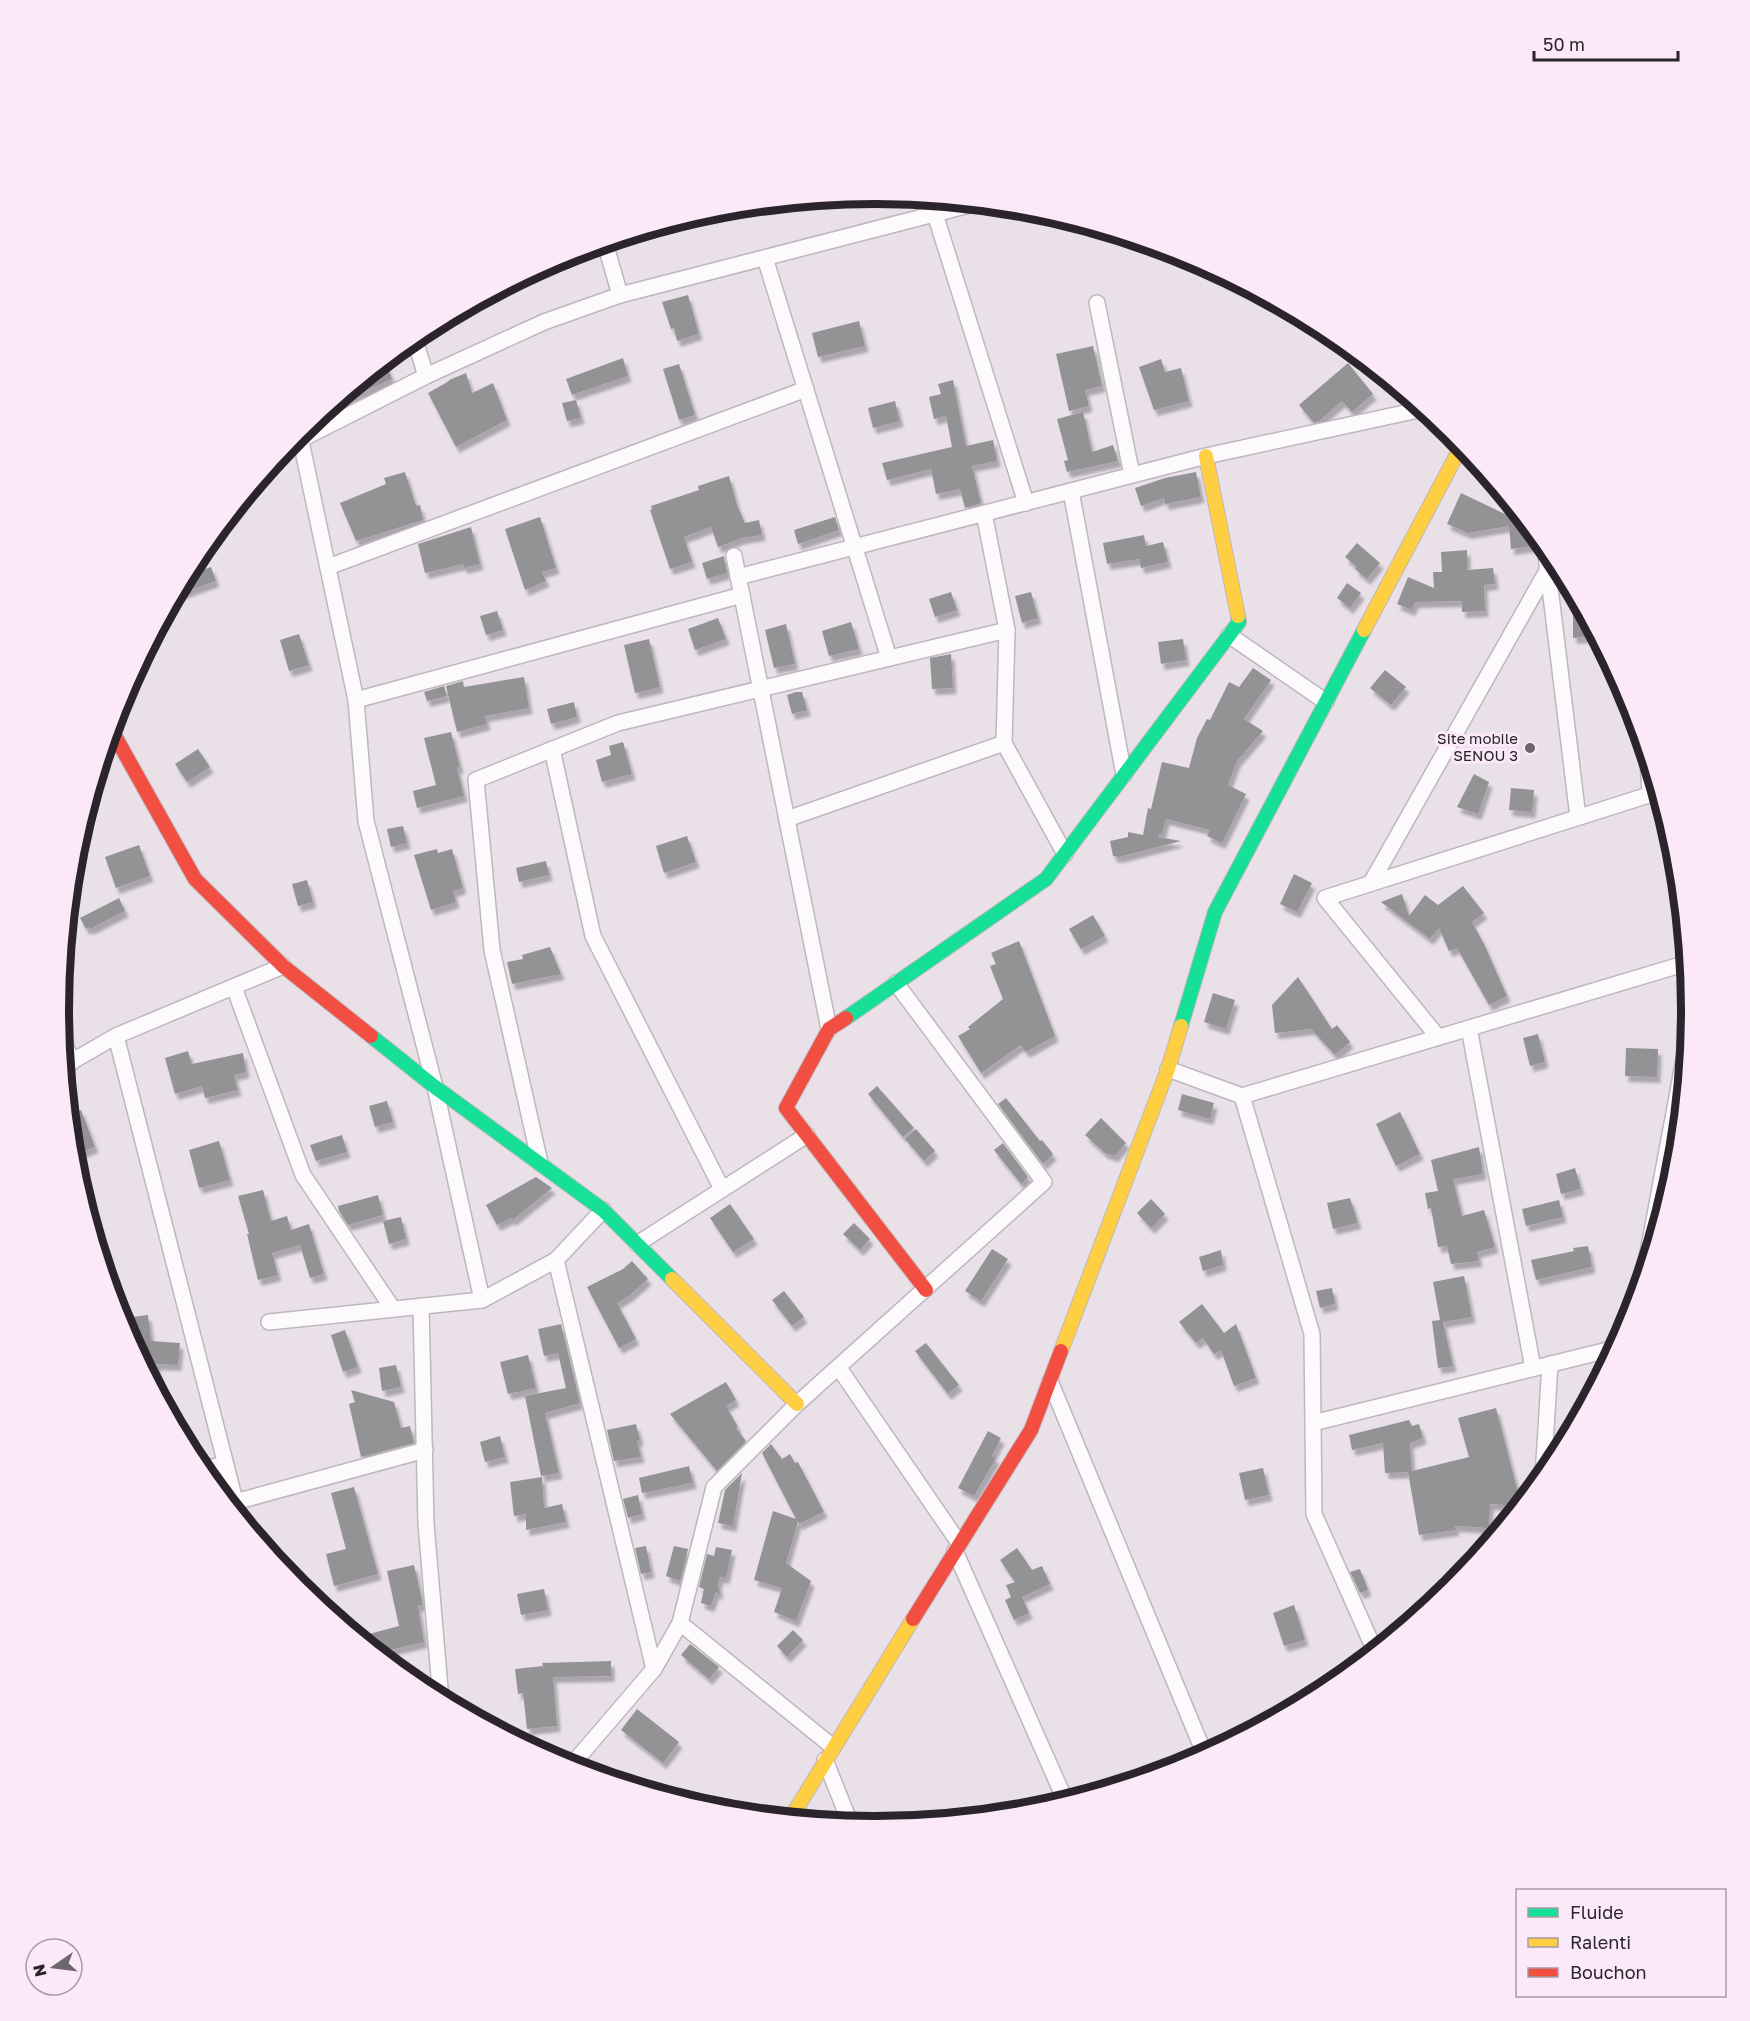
<svg xmlns="http://www.w3.org/2000/svg" width="1750" height="2021" font-family="'Golos Text',sans-serif">
<defs>
<filter id="shadow"><feDropShadow dx="3.5" dy="6" stdDeviation="1.5" flood-color="#0004"/></filter>
</defs>
<rect width="100%" height="100%" fill="#e9e0e8"/>
<g fill="#939396" filter="url(#shadow)">
<polygon points="688,295 699,334 677,341 674,328 671,329 662,302"/>
<polygon points="859,321 865,346 818,357 812,333"/>
<polygon points="1093,346 1102,386 1085,390 1089,406 1069,411 1056,354"/>
<polygon points="623,358 628,376 572,395 566,379"/>
<polygon points="1161,359 1165,372 1181,368 1189,401 1154,410 1139,367"/>
<polygon points="385,362 392,379 347,399 344,395"/>
<polygon points="1348,363 1373,394 1352,412 1342,401 1319,421 1314,423 1299,405"/>
<polygon points="679,364 695,415 679,420 663,369"/>
<polygon points="466,373 472,393 493,383 507,420 456,447 428,393 449,381 449,380"/>
<polygon points="953,380 966,446 993,440 997,461 972,466 981,503 965,508 960,489 936,494 931,469 887,480 882,463 952,447 946,416 934,419 929,397 941,394 938,384"/>
<polygon points="576,400 581,418 567,421 562,403"/>
<polygon points="895,401 900,421 873,428 868,408"/>
<polygon points="1083,412 1092,452 1113,445 1118,461 1067,472 1064,461 1068,460 1057,419"/>
<polygon points="405,472 416,506 420,505 423,520 356,541 340,503 386,484 384,478"/>
<polygon points="1196,472 1201,497 1165,504 1164,498 1141,506 1135,488 1165,478"/>
<polygon points="729,476 737,505 745,523 759,520 762,535 742,538 718,547 711,527 684,537 692,562 670,569 650,510 652,509 651,506 699,490 698,486"/>
<polygon points="1461,493 1528,525 1532,531 1534,546 1511,549 1509,526 1468,533 1447,524"/>
<polygon points="540,517 556,568 542,572 546,581 525,590 505,529"/>
<polygon points="835,517 839,530 798,544 794,530"/>
<polygon points="471,527 480,564 464,568 463,564 425,573 418,544"/>
<polygon points="1144,535 1146,546 1163,542 1168,562 1141,568 1139,559 1107,564 1103,543"/>
<polygon points="1357,543 1380,563 1367,579 1355,569 1357,567 1345,557"/>
<polygon points="1467,550 1467,570 1493,568 1495,584 1484,585 1485,611 1462,612 1462,601 1415,602 1412,610 1397,604 1408,577 1434,588 1433,572 1442,572 1441,552"/>
<polygon points="724,556 727,573 707,579 702,563"/>
<polygon points="211,567 216,581 176,595 186,575"/>
<polygon points="1347,583 1361,593 1350,608 1337,598"/>
<polygon points="951,592 957,610 935,617 929,599"/>
<polygon points="1031,592 1038,618 1022,623 1015,596"/>
<polygon points="1573,593 1588,621 1596,636 1573,638"/>
<polygon points="497,611 503,630 486,635 480,616"/>
<polygon points="718,618 726,639 695,650 688,629"/>
<polygon points="851,622 859,649 829,656 822,631"/>
<polygon points="786,624 795,664 774,668 765,630"/>
<polygon points="299,634 309,665 289,671 280,640"/>
<polygon points="649,639 660,687 635,693 624,645"/>
<polygon points="1183,639 1186,660 1161,664 1158,642"/>
<polygon points="951,654 953,688 932,689 930,658"/>
<polygon points="1253,668 1271,680 1244,719 1263,731 1237,761 1228,785 1246,794 1222,843 1207,836 1210,830 1166,819 1162,835 1159,834 1158,837 1181,841 1119,857 1113,856 1110,841 1128,837 1128,832 1143,835 1148,808 1151,809 1162,762 1189,768 1197,738 1207,719 1210,720 1229,682 1239,687"/>
<polygon points="1385,670 1406,687 1391,705 1370,688"/>
<polygon points="524,677 529,708 485,716 487,724 457,732 446,686 463,681 464,687"/>
<polygon points="444,686 447,696 427,701 424,692"/>
<polygon points="796,692 802,692 807,710 792,714 787,695"/>
<polygon points="574,702 577,717 551,724 547,709"/>
<polygon points="451,732 460,767 457,768 464,796 417,808 413,791 436,785 424,738"/>
<polygon points="623,742 632,774 602,782 596,760 611,755 609,746"/>
<polygon points="198,749 210,767 187,782 175,764"/>
<polygon points="1474,774 1489,782 1478,814 1457,807"/>
<polygon points="1511,788 1534,790 1532,812 1509,810"/>
<polygon points="403,826 407,843 391,847 387,829"/>
<polygon points="687,836 696,862 664,873 656,846"/>
<polygon points="139,845 150,876 116,888 105,857"/>
<polygon points="437,849 438,853 452,849 463,888 453,891 456,902 431,910 414,855"/>
<polygon points="546,861 549,875 519,882 516,868"/>
<polygon points="1294,874 1312,883 1297,912 1280,904"/>
<polygon points="307,880 313,902 298,906 292,884"/>
<polygon points="1463,886 1484,913 1472,922 1484,944 1507,996 1489,1005 1457,948 1449,951 1439,928 1430,939 1381,902 1402,894 1409,916 1425,895 1438,905"/>
<polygon points="119,898 125,911 90,929 89,927 86,929 80,918"/>
<polygon points="1093,915 1105,936 1081,949 1069,929"/>
<polygon points="1019,941 1055,1036 1026,1052 1021,1045 981,1073 958,1036 970,1029 968,1027 1003,999 990,966 996,964 991,953"/>
<polygon points="550,947 561,974 512,984 507,962 523,959 522,955"/>
<polygon points="1298,977 1332,1029 1337,1025 1350,1042 1335,1055 1311,1029 1275,1033 1272,1005"/>
<polygon points="1213,993 1235,1000 1226,1029 1204,1022"/>
<polygon points="1538,1034 1545,1062 1530,1066 1523,1038"/>
<polygon points="1626,1048 1658,1049 1657,1077 1625,1076"/>
<polygon points="188,1051 192,1064 243,1053 246,1072 234,1075 238,1090 205,1098 202,1086 175,1094 165,1058"/>
<polygon points="877,1086 914,1128 903,1137 868,1094"/>
<polygon points="1182,1094 1214,1103 1210,1119 1178,1110"/>
<polygon points="1006,1098 1040,1141 1042,1140 1053,1154 1043,1164 998,1104"/>
<polygon points="387,1101 393,1122 375,1127 369,1106"/>
<polygon points="81,1110 95,1147 73,1155 69,1114"/>
<polygon points="1400,1112 1420,1154 1396,1166 1376,1124"/>
<polygon points="1101,1118 1126,1143 1115,1156 1105,1153 1085,1135"/>
<polygon points="916,1129 935,1151 924,1161 905,1139"/>
<polygon points="342,1135 347,1152 316,1161 310,1145"/>
<polygon points="219,1141 230,1180 199,1188 189,1150"/>
<polygon points="1003,1143 1028,1177 1021,1184 994,1150"/>
<polygon points="1479,1147 1483,1174 1453,1179 1462,1216 1484,1210 1495,1247 1477,1252 1479,1261 1451,1264 1447,1246 1438,1247 1431,1208 1428,1209 1425,1193 1438,1191 1431,1160"/>
<polygon points="1575,1168 1581,1189 1561,1194 1556,1174"/>
<polygon points="536,1177 552,1188 513,1220 511,1218 497,1225 486,1205"/>
<polygon points="263,1190 271,1221 287,1216 291,1230 309,1224 324,1274 310,1278 300,1245 272,1253 278,1275 258,1280 247,1234 249,1234 238,1196"/>
<polygon points="378,1195 383,1215 348,1225 339,1211 338,1206"/>
<polygon points="1350,1198 1358,1223 1333,1229 1327,1203"/>
<polygon points="1151,1199 1165,1214 1151,1228 1137,1213"/>
<polygon points="1559,1200 1563,1217 1526,1226 1522,1209"/>
<polygon points="730,1204 754,1239 733,1252 710,1218"/>
<polygon points="401,1217 406,1239 389,1244 383,1221"/>
<polygon points="854,1223 870,1239 860,1250 843,1234"/>
<polygon points="1588,1246 1592,1267 1536,1280 1531,1260 1574,1251 1573,1248"/>
<polygon points="992,1249 1008,1259 981,1301 965,1291"/>
<polygon points="1221,1250 1223,1265 1203,1271 1199,1257"/>
<polygon points="632,1261 648,1279 630,1295 617,1303 636,1339 619,1348 587,1287 623,1269"/>
<polygon points="1464,1276 1472,1317 1443,1322 1453,1366 1438,1368 1432,1321 1440,1320 1433,1282"/>
<polygon points="1332,1288 1335,1304 1320,1308 1316,1291"/>
<polygon points="784,1291 804,1317 792,1326 772,1300"/>
<polygon points="1202,1304 1224,1333 1236,1324 1256,1378 1234,1386 1221,1350 1214,1354 1203,1338 1196,1343 1179,1322"/>
<polygon points="148,1315 151,1341 180,1343 178,1365 156,1364 161,1389 157,1391 123,1327 122,1318"/>
<polygon points="561,1324 580,1403 545,1413 559,1473 541,1476 525,1396 566,1388 558,1353 544,1356 538,1329"/>
<polygon points="345,1330 358,1367 343,1372 331,1335"/>
<polygon points="926,1343 959,1385 948,1394 915,1351"/>
<polygon points="528,1355 536,1388 508,1394 500,1362"/>
<polygon points="396,1365 401,1387 382,1391 379,1368"/>
<polygon points="726,1382 736,1400 726,1406 738,1427 736,1428 746,1441 717,1471 670,1414"/>
<polygon points="351,1390 394,1402 401,1428 410,1426 414,1443 361,1457 349,1404 355,1402"/>
<polygon points="1496,1408 1521,1504 1520,1506 1490,1504 1489,1528 1455,1526 1456,1530 1419,1535 1408,1472 1469,1457 1458,1418"/>
<polygon points="1409,1420 1412,1426 1419,1424 1423,1438 1410,1443 1412,1472 1385,1473 1383,1443 1352,1450 1349,1435"/>
<polygon points="636,1424 640,1440 637,1441 641,1457 614,1461 607,1430"/>
<polygon points="988,1431 1001,1438 992,1456 996,1458 974,1496 958,1488"/>
<polygon points="500,1436 505,1457 485,1462 480,1442"/>
<polygon points="771,1444 782,1459 790,1454 795,1463 798,1462 824,1512 799,1524 798,1521 786,1563 811,1581 796,1621 774,1612 782,1588 754,1580 773,1511 796,1519 762,1453"/>
<polygon points="689,1466 693,1483 642,1493 639,1478"/>
<polygon points="1263,1468 1269,1495 1245,1500 1239,1473"/>
<polygon points="742,1473 733,1526 718,1523 725,1490"/>
<polygon points="542,1477 544,1508 562,1504 566,1522 526,1530 526,1514 514,1516 510,1482"/>
<polygon points="354,1487 378,1574 334,1586 326,1554 346,1549 331,1493"/>
<polygon points="638,1495 642,1514 628,1518 623,1499"/>
<polygon points="646,1546 651,1572 641,1574 635,1548"/>
<polygon points="674,1546 688,1549 680,1581 666,1576"/>
<polygon points="716,1547 732,1550 726,1578 720,1577 718,1584 720,1594 716,1592 711,1606 701,1603 704,1589 699,1587 707,1554 714,1556"/>
<polygon points="1017,1548 1032,1570 1042,1566 1050,1584 1022,1597 1029,1613 1014,1620 1005,1600 1011,1597 1006,1585 1015,1582 1000,1560"/>
<polygon points="414,1565 423,1605 418,1606 424,1642 377,1653 358,1637 399,1626 387,1571"/>
<polygon points="1360,1569 1368,1590 1360,1593 1350,1572"/>
<polygon points="544,1589 548,1610 521,1615 517,1594"/>
<polygon points="1294,1605 1305,1640 1284,1646 1273,1613"/>
<polygon points="793,1630 803,1640 787,1657 777,1646"/>
<polygon points="690,1644 719,1667 709,1679 681,1655"/>
<polygon points="611,1661 611,1676 553,1677 557,1726 527,1729 523,1693 518,1694 515,1669 543,1666 542,1663"/>
<polygon points="637,1709 679,1742 663,1763 621,1730"/>
</g>
<g fill="none" stroke-linecap="round" stroke-linejoin="round">
<defs>
<g id="street">
<polyline points="935,214 1026,503"/>
<polyline points="605,243 620,295"/>
<polyline points="765,258 889,658"/>
<polyline points="1097,303 1132,475"/>
<polyline points="414,337 426,376"/>
<polyline points="299,432 356,700 366,821 435,1087 482,1300"/>
<polyline points="286,447 426,376 544,322 620,295 973,204"/>
<polyline points="1071,491 1124,775"/>
<polyline points="984,513 1007,630 1004,743 1065,854"/>
<polyline points="1545,547 1578,817"/>
<polyline points="734,556 829,1029"/>
<polyline points="328,567 806,389"/>
<polyline points="738,577 1206,456 1423,409"/>
<polyline points="1229,635 1326,702"/>
<polyline points="356,700 742,595"/>
<polyline points="552,749 593,936 722,1189"/>
<polyline points="1648,760 1650,795"/>
<polyline points="787,819 1004,743"/>
<polyline points="1371,883 1548,569"/>
<polyline points="234,987 303,1175 393,1309"/>
<polyline points="1469,1028 1533,1368"/>
<polyline points="61,1034 72,1062"/>
<polyline points="116,1036 239,1516"/>
<polyline points="1438,1037 1325,898 1658,792"/>
<polyline points="64,1066 116,1036 283,966"/>
<polyline points="1168,1069 1242,1096 1687,963"/>
<polyline points="1242,1096 1312,1334 1314,1514 1375,1651"/>
<polyline points="540,1163 492,950 476,780 618,723 1007,630"/>
<polyline points="637,1244 807,1135"/>
<polyline points="556,1260 654,1669"/>
<polyline points="1643,1279 1690,1027"/>
<polyline points="421,1306 426,1524 441,1700"/>
<polyline points="269,1322 482,1300 556,1260 603,1210"/>
<polyline points="839,1368 959,1543"/>
<polyline points="1050,1381 1205,1755"/>
<polyline points="1313,1423 1616,1348"/>
<polyline points="201,1470 225,1464"/>
<polyline points="1543,1477 1550,1364"/>
<polyline points="235,1502 425,1450"/>
<polyline points="955,1551 1066,1802"/>
<polyline points="680,1623 833,1747"/>
<polyline points="825,1760 851,1825"/>
<polyline points="570,1767 654,1669 680,1623 714,1487 797,1404 1044,1182 896,983"/>
<polyline points="1045,1808 1065,1800"/>
</g>
<g id="fast">
<polyline points="846,1018 1046,879 1239,622 1238,616"/>
<polyline points="1181,1026 1215,912 1364,630"/>
<polyline points="371,1036 435,1087 603,1210 672,1279"/>
</g>
<g id="slow">
<polyline points="1206,456 1238,616"/>
<polyline points="1364,630 1462,445"/>
<polyline points="672,1279 797,1404"/>
<polyline points="1061,1351 1168,1069 1181,1026"/>
<polyline points="790,1819 913,1619"/>
</g>
<g id="jam">
<polyline points="111,729 195,879 283,966 371,1036"/>
<polyline points="846,1018 829,1029 786,1108 926,1290"/>
<polyline points="913,1619 1031,1430 1061,1351"/>
</g>
</defs>
<use href="#street" stroke="#beb7bd" stroke-width="18"/>
<use href="#fast" stroke="#beb7bd" stroke-width="16"/>
<use href="#slow" stroke="#beb7bd" stroke-width="16"/>
<use href="#jam" stroke="#beb7bd" stroke-width="16"/>
<use href="#street" stroke="#fcfafc" stroke-width="15"/>
<use href="#fast" stroke="#16e098" stroke-width="14"/>
<use href="#slow" stroke="#ffcf43" stroke-width="14"/>
<use href="#jam" stroke="#f24e42" stroke-width="14"/>
</g>
<circle fill="#6e666c" stroke="#fbe9f9" stroke-width="2" cx="1530" cy="748" r="6"/>
<g text-anchor="middle" stroke-width="6" stroke-linejoin="round" paint-order="stroke">
<g font-size="15" fill="#2b242a" stroke="#fbe9f9" text-anchor="end">
<text x="1518" y="744">Site mobile<tspan x="1518" dy="17">SENOU 3</tspan></text>
</g>
</g>
<path d="M0 0H1750V2021H0ZM69 1010a806 806 0 1 1 1612 0a806 806 0 1 1-1612 0Z" fill="#fbe9f9" fill-rule="evenodd"/>
<path fill="none" stroke="#2b242a" stroke-width="8" d="M69 1010a806 806 0 1 1 1612 0a806 806 0 1 1-1612 0Z"/>
<rect x="1516" y="1889" width="210" height="108" fill="#fbe9f9" stroke="#a89aa6" stroke-width="1.5"/>
<rect x="1528" y="1908" width="30" height="9" fill="#16e098" stroke="#a89aa6" stroke-width="1.5"/>
<text x="1570" y="1919" font-size="18" fill="#2b242a">Fluide</text>
<rect x="1528" y="1938" width="30" height="9" fill="#ffcf43" stroke="#a89aa6" stroke-width="1.5"/>
<text x="1570" y="1949" font-size="18" fill="#2b242a">Ralenti</text>
<rect x="1528" y="1968" width="30" height="9" fill="#f24e42" stroke="#a89aa6" stroke-width="1.5"/>
<text x="1570" y="1979" font-size="18" fill="#2b242a">Bouchon</text>
<g transform="translate(54 1967) rotate(256)"><circle r="28" fill="#fbe9f9" stroke="#a89aa6" stroke-width="1.5"/>
<path d="M0-4.5L10 22L0 15L-10 22Z" fill="#6e666c"/>
<text y="-9" font-size="16" font-weight="bold" text-anchor="middle" fill="#2b242a">N</text>
</g>
<path d="M1534 51v9h144v-9" fill="none" stroke="#2b242a" stroke-width="3"/>
<text x="1543" y="51" font-size="18" fill="#2b242a" stroke="#fbe9f9" stroke-width="4.5" paint-order="stroke">50 m</text>
</svg>
